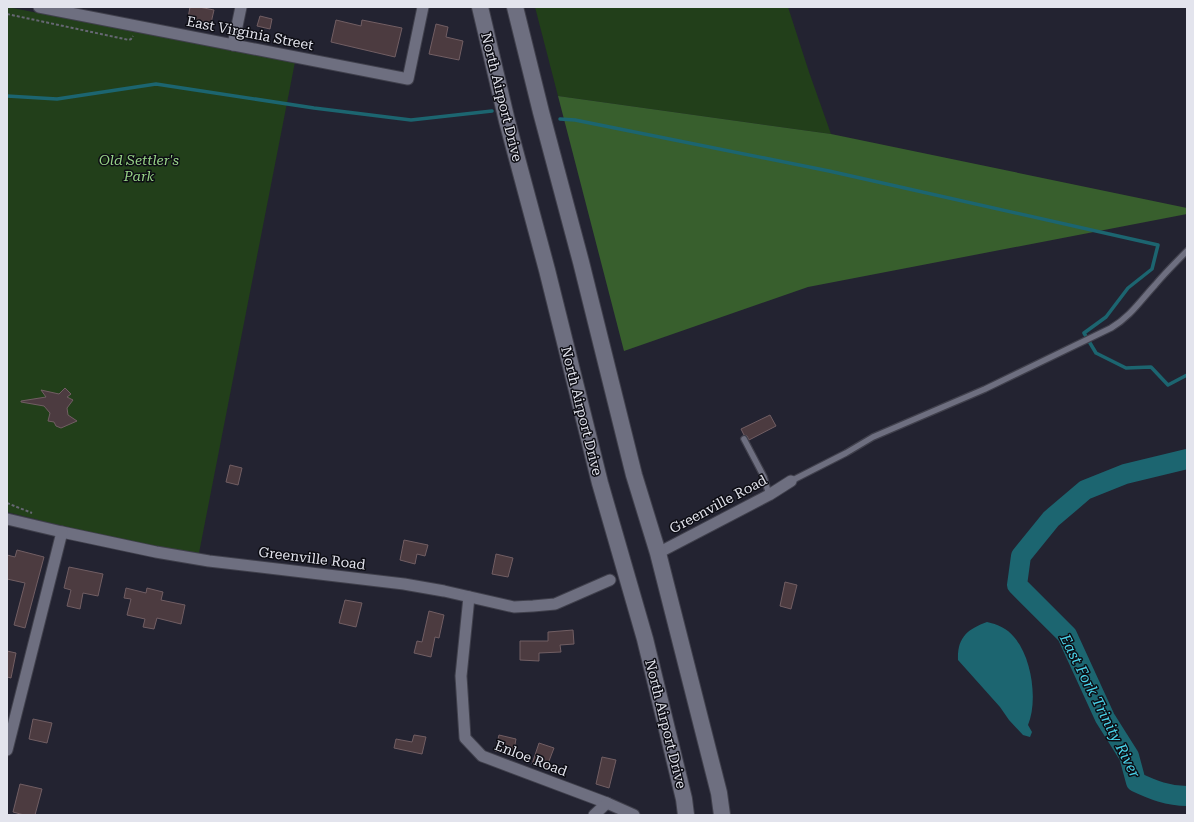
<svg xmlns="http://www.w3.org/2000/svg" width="1194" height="822" font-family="'Roboto Serif',serif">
<rect width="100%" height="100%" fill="#232331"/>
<g fill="#223f1a">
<polygon points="7,7 295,62 199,553 136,543 83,531 7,512"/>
<polygon points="535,7 788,7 809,72 831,134 558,96"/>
</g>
<polygon fill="#385f2d" points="558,96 831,134 1187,208 1187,214 808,287 624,351"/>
<path fill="#1c6570" d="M987 622C997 624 1008 629 1014 637 1032 657 1038 701 1028 725L1032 732 1030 737 1023 735 1009 720 1000 707 958 660C957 637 968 629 987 622Z"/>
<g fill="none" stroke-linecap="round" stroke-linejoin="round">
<g stroke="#1c6570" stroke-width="3.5">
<polyline points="7,96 57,99 156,84 314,108 411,120 492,111"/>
<polyline points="560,119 575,120 829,171 1158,245 1152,269 1128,288 1106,317 1084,333 1096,353 1126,368 1151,367 1168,385 1187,375"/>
</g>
<path stroke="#1c6570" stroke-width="20" d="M1187 459 1125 474 1085 490 1051 519 1021 556 1017 585 1067 635 1105 718 1129 756 1136 782C1153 790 1168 796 1187 796"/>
</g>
<g fill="#4c3b40" stroke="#715e63">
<polygon points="190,7 199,7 214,10 211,23 188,18"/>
<polygon points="260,16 272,19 270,29 257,26"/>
<polygon points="336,20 361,26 362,20 402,28 395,57 331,42"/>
<polygon points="436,24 448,27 446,37 463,41 459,60 429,54"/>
<polygon points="65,388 71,394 67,397 73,400 67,408 68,415 77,421 61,428 56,426 54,422 48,421 50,413 44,406 21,402 21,401 46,397 41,390 59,394"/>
<polygon points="770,415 776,426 749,440 747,436 744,435 741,429"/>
<polygon points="230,465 242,468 238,485 226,482"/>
<polygon points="404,540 428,545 425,556 417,554 415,564 400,560"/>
<polygon points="17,550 44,557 25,628 14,625 25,583 7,579 7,555 15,557"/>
<polygon points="496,554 513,558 508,577 492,574"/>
<polygon points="69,567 103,574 98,596 83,593 80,609 67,606 71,590 64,588"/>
<polygon points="785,582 797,585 791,609 780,606"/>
<polygon points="126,588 146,593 147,588 163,592 161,600 185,605 181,624 157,618 154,629 143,627 145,619 127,615 131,599 124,598"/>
<polygon points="345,600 362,603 356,627 339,623"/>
<polygon points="429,611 444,615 439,638 435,637 431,657 414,653 417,641 422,642"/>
<polygon points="573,630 574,644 560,645 561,652 539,653 539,661 520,660 520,641 548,641 548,632"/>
<polygon points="7,651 16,653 11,678 7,677"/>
<polygon points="33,719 52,723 47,743 29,739"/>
<polygon points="414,735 426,737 422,754 394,748 396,739 412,742"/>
<polygon points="499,735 516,739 513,755 495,751"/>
<polygon points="539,743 554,748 546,769 532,764"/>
<polygon points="602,757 616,760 609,788 596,784"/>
<polygon points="20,784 42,789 35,815 24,815 13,812"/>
</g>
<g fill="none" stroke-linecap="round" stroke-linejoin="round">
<defs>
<g id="lane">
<polyline points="744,439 764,477 769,495"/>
<path d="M791 481 846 453 873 437 985 389 1111 328C1130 317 1141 300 1155 285 1165 273 1176 262 1187 251"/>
</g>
<g id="street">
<polyline points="39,7 408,79 423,7"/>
<polyline points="233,45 241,7"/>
<polyline points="7,519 62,532 156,552 209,561 404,584 444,591 514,607 533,606 555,604 610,580"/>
<polyline points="658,553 769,495 791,481"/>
<polyline points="469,597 461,676 465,738 482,756 607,803 634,815"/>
<polyline points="7,750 62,532"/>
<polyline points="594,815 607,803"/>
</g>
<g id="secondary">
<polyline points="480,7 507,121 547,270 600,483 645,639 684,799 686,815"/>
<polyline points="515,7 541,112 581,262 634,475 658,553 719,793 722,815"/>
</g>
</defs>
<use href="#lane" stroke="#40404c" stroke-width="8"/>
<use href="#street" stroke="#40404c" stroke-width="13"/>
<use href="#secondary" stroke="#40404c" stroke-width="18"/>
<g stroke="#666773" stroke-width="2" stroke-dasharray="3 2" stroke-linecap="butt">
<polyline points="7,14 129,40 131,39 133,36"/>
<polyline points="7,503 32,513"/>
</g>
<use href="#lane" stroke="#6e6f80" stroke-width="5.5"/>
<use href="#street" stroke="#6e6f80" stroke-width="11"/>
<use href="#secondary" stroke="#6e6f80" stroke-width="16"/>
</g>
<g text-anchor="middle" stroke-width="3" stroke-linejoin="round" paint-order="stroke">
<g font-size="14" fill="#e3e4ed" stroke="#0d0d14">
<text transform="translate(250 33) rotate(11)" y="5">East Virginia Street</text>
<text transform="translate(502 97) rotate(76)" y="5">North Airport Drive</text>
<text transform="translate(582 411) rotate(76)" y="5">North Airport Drive</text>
<text transform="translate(718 504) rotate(-28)" y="5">Greenville Road</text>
<text transform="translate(312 558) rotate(7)" y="5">Greenville Road</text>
<text transform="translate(666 724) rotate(76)" y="5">North Airport Drive</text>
<text transform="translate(531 758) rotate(21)" y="5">Enloe Road</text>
</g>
<g font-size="14" font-style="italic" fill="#97d287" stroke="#0d0d14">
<text x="139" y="165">Old Settler's<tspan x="139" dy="16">Park</tspan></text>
</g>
<g font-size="15" font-style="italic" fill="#4ad3e9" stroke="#0d0d14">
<text transform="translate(1100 706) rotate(63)" y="5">East Fork Trinity River</text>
</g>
</g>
<rect width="1194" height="822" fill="none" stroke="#e3e4ed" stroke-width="16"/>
</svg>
